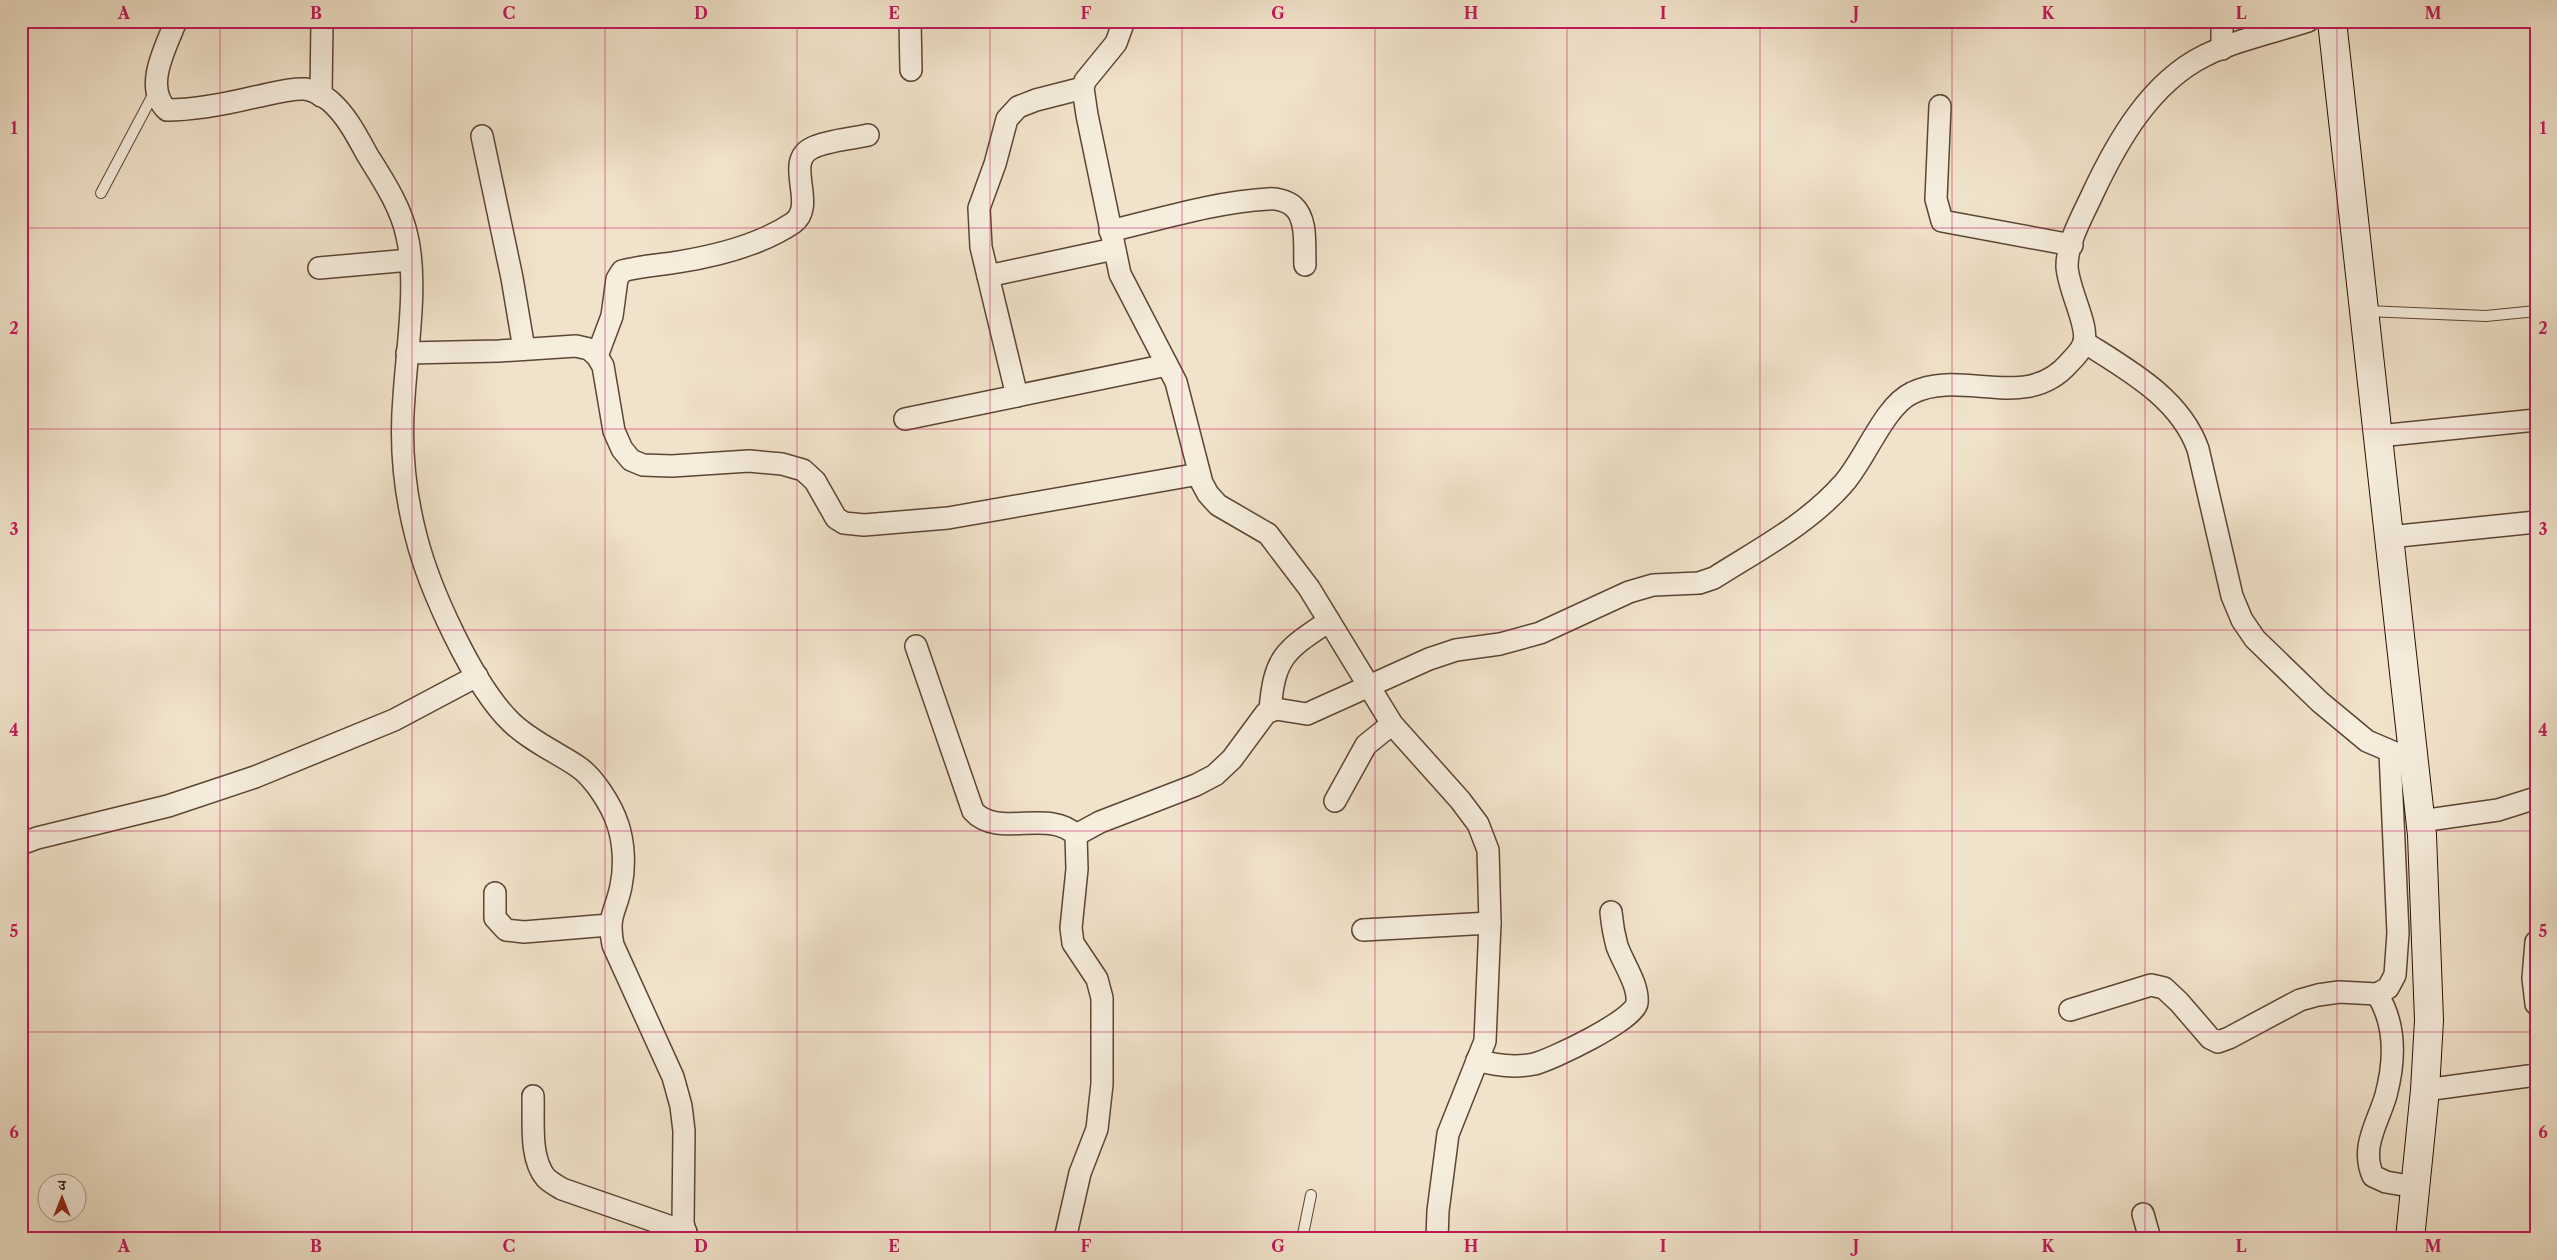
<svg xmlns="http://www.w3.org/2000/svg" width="2557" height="1260" font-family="'Libre Caslon Text','Noto Serif Devanagari',serif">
<rect width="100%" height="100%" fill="#f1e3cb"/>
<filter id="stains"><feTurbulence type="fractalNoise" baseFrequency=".004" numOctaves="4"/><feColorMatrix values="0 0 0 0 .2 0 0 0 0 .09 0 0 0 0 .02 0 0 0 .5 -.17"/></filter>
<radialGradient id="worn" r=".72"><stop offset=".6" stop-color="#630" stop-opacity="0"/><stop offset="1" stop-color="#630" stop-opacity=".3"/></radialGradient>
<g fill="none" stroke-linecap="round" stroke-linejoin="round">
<defs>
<g id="lane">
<polyline points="101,193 155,91"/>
<polyline points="2366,311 2486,316 2536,311"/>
<polyline points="1302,1239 1311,1195"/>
</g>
<g id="street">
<path d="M176 21C166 47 143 87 167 110 197 110 226 104 255 97 271 94 289 88 305 89 313 90 324 96 330 101 347 116 357 136 368 156 383 180 401 207 407 236 418 283 407 348 404 397 400 444 404 490 416 536 429 588 473 686 512 723 531 741 556 752 577 766 594 777 612 806 618 825 624 843 625 867 621 886 616 912 607 915 613 945L673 1077 681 1106 684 1131 683 1223 687 1239"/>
<polyline points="910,21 911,70"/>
<polyline points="1124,21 1116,43 1085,81 1083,88 1087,115 1120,274 1176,382 1202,483 1208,494 1218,505 1268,534 1309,588 1392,724 1460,800 1478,824 1488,850 1490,923 1485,1041 1448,1134 1438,1211 1437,1239"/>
<polyline points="2222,49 2222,21"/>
<polyline points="321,96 322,21"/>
<polyline points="1940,106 1936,199 1942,221 2072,245"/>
<polyline points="482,136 512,278 524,349"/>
<path d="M1110 231C1161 219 1215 202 1268 199 1276 198 1287 201 1293 206 1308 219 1304 247 1305 265"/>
<polyline points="319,268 410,260"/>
<polyline points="988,276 1114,249"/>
<path d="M2084 342C2128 370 2180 398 2198 449L2232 596 2242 620 2255 639 2320 702 2367 741 2402 756"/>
<polyline points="407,353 499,351 576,346 589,349 597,356 603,366 614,431 622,449 631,460 643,465 672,466 749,461 782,464 803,470 815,481 836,518 844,523 864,525 948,518 1199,474"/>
<path d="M597 356 612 316 617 279 622 271C641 266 660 265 678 262 716 256 760 245 793 223 818 205 783 162 812 148 828 140 851 139 868 135"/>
<polyline points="1017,396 981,247 979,208 995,164 1007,119 1018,107 1036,100 1083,88"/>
<polyline points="905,419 1167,365"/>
<polyline points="2379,436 2536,420"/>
<polyline points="2389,537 2536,522"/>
<path d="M916 646 973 811C998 839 1049 808 1076 835L1077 869 1071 928 1073 943 1097 979 1102 998V1084L1097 1129 1080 1173 1065 1239"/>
<path d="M1270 711C1274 657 1285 650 1329 621"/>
<polyline points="1335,801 1366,745 1392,724"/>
<polyline points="2421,821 2498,810 2536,798"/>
<path d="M1076 835 1100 822 1196 785 1215 775 1232 759 1266 713 1276 709 1307 714 1429 659 1456 650 1500 644 1540 633 1629 592 1653 585 1699 583 1714 578C1758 550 1808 524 1843 484 1865 460 1884 406 1912 393 1962 368 2026 413 2069 363 2074 358 2080 352 2083 345 2091 328 2068 291 2067 266 2067 242 2083 215 2093 193 2117 142 2150 83 2204 56 2236 40 2274 32 2308 21"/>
<polyline points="21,844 37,838 168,806 255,777 394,720 477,676"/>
<polyline points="495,893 495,918 506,930 524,932 609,925"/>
<polyline points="1363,930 1490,923"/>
<polyline points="2536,942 2533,978 2536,1004"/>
<path d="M2377 994C2396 1024 2395 1061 2386 1095 2378 1123 2360 1147 2373 1176L2386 1182 2415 1187"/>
<polyline points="2070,1010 2151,985 2164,988 2179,1002 2210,1038 2218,1042 2229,1038 2300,1000 2318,995 2339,992 2377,994 2388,988 2395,975 2398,933 2390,752"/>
<path d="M1477 1060C1497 1066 1514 1068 1534 1064 1551 1060 1635 1020 1637 1003 1639 985 1623 963 1617 946 1614 935 1612 923 1611 912"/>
<polyline points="2425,1090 2536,1075"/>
<path d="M533 1096C534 1121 529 1158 546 1178 550 1182 557 1186 562 1189L686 1232"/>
<polyline points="2143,1214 2150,1239"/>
</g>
<polyline id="secondary" points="2332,21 2422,835 2429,1020 2425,1090 2410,1239"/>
</defs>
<use href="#lane" stroke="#5c4534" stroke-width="12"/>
<use href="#street" stroke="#5c4534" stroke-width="24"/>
<use href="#secondary" stroke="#2a1001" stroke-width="30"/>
<use href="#lane" stroke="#f6eddd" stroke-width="10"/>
<use href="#street" stroke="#f6eddd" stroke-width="21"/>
<use href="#secondary" stroke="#f6eddd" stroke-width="28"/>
</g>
<path fill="none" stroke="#c2185b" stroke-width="1" stroke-opacity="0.55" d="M220 21V1239M412 21V1239M605 21V1239M797 21V1239M990 21V1239M1182 21V1239M1375 21V1239M1567 21V1239M1760 21V1239M1952 21V1239M2145 21V1239M2337 21V1239M21 228H2536M21 429H2536M21 630H2536M21 831H2536M21 1032H2536"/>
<rect width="2557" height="1260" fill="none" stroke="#f1e3cb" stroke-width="55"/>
<g transform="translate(62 1198)"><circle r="24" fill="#f6eddd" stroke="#a49585"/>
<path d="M0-4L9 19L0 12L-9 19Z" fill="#8f2418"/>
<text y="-8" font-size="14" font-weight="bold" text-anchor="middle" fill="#2a1001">उ</text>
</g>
<rect x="28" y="28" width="2502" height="1204" fill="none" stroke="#c2185b" stroke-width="2"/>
<g font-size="16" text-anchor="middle" font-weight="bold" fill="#c2185b">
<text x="124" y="19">A</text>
<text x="316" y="19">B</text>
<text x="509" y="19">C</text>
<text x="701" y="19">D</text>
<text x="894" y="19">E</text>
<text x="1086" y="19">F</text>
<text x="1278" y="19">G</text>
<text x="1471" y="19">H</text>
<text x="1663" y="19">I</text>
<text x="1856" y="19">J</text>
<text x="2048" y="19">K</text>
<text x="2241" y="19">L</text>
<text x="2433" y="19">M</text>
<text x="14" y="134">1</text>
<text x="2543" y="134">1</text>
<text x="14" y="334">2</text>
<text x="2543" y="334">2</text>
<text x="14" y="535">3</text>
<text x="2543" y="535">3</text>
<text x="14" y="736">4</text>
<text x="2543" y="736">4</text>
<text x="14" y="937">5</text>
<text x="2543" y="937">5</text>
<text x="14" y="1138">6</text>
<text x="2543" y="1138">6</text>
<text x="124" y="1252">A</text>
<text x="316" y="1252">B</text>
<text x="509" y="1252">C</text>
<text x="701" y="1252">D</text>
<text x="894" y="1252">E</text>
<text x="1086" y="1252">F</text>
<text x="1278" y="1252">G</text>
<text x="1471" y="1252">H</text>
<text x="1663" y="1252">I</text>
<text x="1856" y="1252">J</text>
<text x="2048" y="1252">K</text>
<text x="2241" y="1252">L</text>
<text x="2433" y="1252">M</text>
</g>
<rect width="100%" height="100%" filter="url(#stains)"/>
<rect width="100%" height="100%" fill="url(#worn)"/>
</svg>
